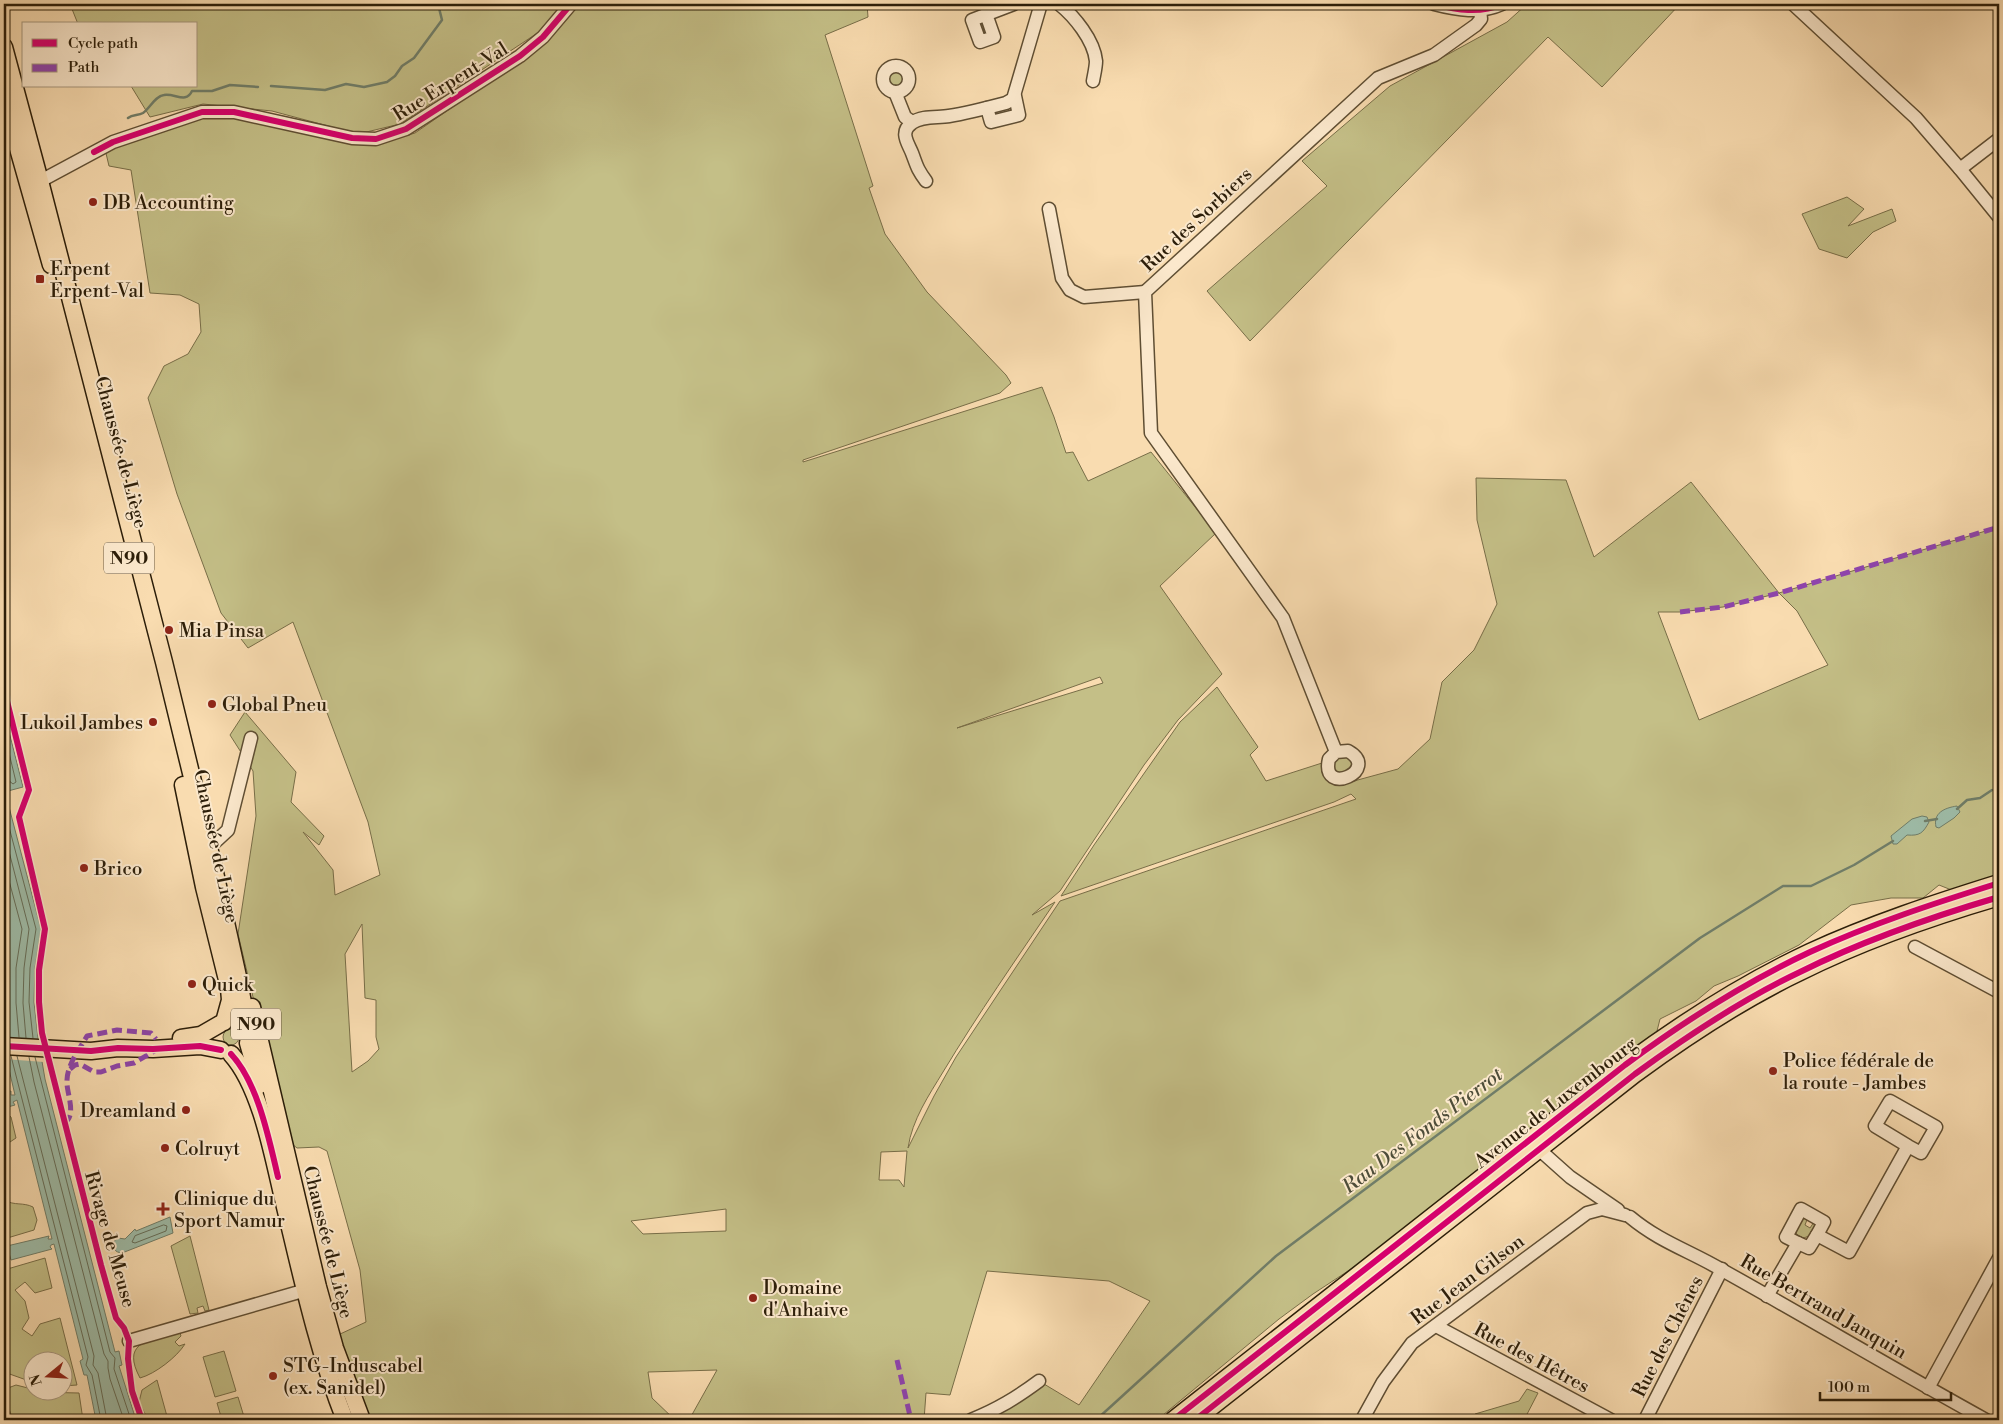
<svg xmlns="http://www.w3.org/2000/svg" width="2003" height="1424" font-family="'Libre Bodoni',serif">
<rect width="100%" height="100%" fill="#f9dcb0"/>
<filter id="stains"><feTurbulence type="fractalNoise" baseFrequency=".004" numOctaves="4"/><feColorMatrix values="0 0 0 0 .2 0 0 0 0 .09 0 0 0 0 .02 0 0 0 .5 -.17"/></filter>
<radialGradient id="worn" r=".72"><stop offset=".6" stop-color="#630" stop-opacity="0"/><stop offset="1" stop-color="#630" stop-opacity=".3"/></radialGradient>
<g fill="#c4bf87" stroke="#786e48" fill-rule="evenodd">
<path d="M70 4H867L868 17 825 35 873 186 869 188 885 234 927 292 1006 375 1011 383 1000 393 803 460V462L1042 387 1054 417 1066 453 1073 452 1088 481 1151 452 1216 533 1160 586 1222 674 1178 720 1144 765 1060 891 1032 915 1055 902C1017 958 978 1014 943 1072 929 1095 912 1120 908 1148L934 1096 956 1057 1060 901 1356 799 1351 794 1334 802 1061 896 1094 845 1180 722 1217 687 1258 747 1250 755 1266 781 1322 763C1326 774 1331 782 1343 784L1398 769 1430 739 1442 682 1474 650 1497 604 1477 520 1476 478 1566 480 1594 557 1691 482 1779 593 1999 527V875L1954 891 1939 885 1923 898H1891L1851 905 1799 945 1738 976 1714 986 1696 1001 1660 1019 1656 1035 1604 1070 1389 1244 1313 1294 1279 1319 1157 1420H992L989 1413 1039 1381 1079 1405 1150 1301 1109 1281 987 1271 950 1395 926 1393 924 1420H689L717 1370 648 1372 652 1398 675 1420H369L338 1335 366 1322 360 1270 327 1151 319 1147 297 1148 287 1140 238 934 256 816 253 771 230 735 245 712 296 772 291 802 324 836 319 845 303 832 333 870 335 895 380 875 368 822 293 622 248 648 221 613 177 494 148 398 164 366 188 354 201 332 199 304 180 295 150 293 131 170 109 166 105 149 203 117 235 118 351 144 376 145 415 133 493 79 547 38 539 32 400 124 358 134 272 111 203 104 150 117 131 86H196V24H78ZM1779 593 1797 611 1828 665 1699 720 1658 612H1680L1723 607ZM1100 677 1103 683 957 728ZM362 924 365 998 376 1000V1037L379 1049 368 1061 352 1072 345 954ZM907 1151 904 1187 899 1180H879L881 1152ZM726 1209V1231L643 1234 631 1221Z"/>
<polygon points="1527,4 1680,4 1602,87 1548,37 1250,341 1207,291 1327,186 1302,161 1390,86 1507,22"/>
<circle cx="897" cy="79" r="8"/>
<polygon points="1847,197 1864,209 1848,226 1892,209 1896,221 1873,232 1847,258 1819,249 1802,214"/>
<polygon points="1345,755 1351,761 1352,766 1342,775 1334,770 1333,761 1336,758"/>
<circle cx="231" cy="1037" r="8"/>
<polygon points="7,1114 11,1117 16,1138 4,1146 4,1115"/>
<path d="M4 1200C15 1206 23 1202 33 1207L37 1220 34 1230 4 1239Z"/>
<path d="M1806 1217H1808L1805 1225 1810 1228 1814 1222 1816 1225C1812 1233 1808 1240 1799 1237L1796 1233 1802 1218Z"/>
<polygon points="190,1236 209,1310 205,1311 203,1306 197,1308 198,1313 190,1314 171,1246"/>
<polygon points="45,1258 52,1288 35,1293 25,1282 15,1290 25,1301 29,1318 22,1329 32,1336 40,1324 60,1318 77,1385 63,1386 62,1362 32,1362 32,1382 4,1372 4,1270"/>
<path d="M172 1333H180L181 1336 175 1342 179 1346 185 1344C177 1357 155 1374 140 1378 122 1344 145 1341 172 1333Z"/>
<polygon points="224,1351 236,1391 215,1397 203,1357"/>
<polygon points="157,1380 168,1420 148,1420 139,1402 142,1390"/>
<polygon points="16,1385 32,1389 32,1392 79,1393 83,1420 13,1420 5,1398 8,1388"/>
<polygon points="1527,1389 1538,1393 1524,1420 1477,1420 1475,1414 1519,1401"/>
<polygon points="238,1397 245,1420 222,1420 217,1403"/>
</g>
<g fill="#9ebca8" stroke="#707d68">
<polygon points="4,712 23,787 8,791 4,775"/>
<polygon points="4,788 41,929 35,968 34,1002 38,1038 45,1079 115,1352 119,1351 122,1365 119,1366 136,1420 96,1420 87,1375 84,1375 80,1361 83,1359 54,1244 51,1245 50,1247 52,1249 11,1260 7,1246 49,1236 48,1239 52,1239 17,1100 13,1102 15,1105 4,1108 4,1093 11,1091 11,1095 15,1095 4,1048"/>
<path d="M1957 806 1960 812 1954 818 1939 828 1936 827C1933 813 1944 808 1957 806Z"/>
<path d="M1922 816 1927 817 1929 822C1923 833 1920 836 1907 835L1897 844H1893L1891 836 1912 819Z"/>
<path d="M170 1217 173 1233 122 1253C114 1252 114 1249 113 1242L118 1238 125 1239 135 1229 136 1231Z"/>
</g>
<polygon fill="#f9dcb0" points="4,1037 40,1039 44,1062 4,1059"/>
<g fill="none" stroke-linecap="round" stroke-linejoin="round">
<g stroke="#656d58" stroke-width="1">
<polyline points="4,732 16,782 13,784 8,780 4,779"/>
<polyline points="4,808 36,929 30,968 29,1002 33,1038"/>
<polyline points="4,832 29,929 24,968 23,1003 26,1038"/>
<polyline points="4,862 22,929 16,968 16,1003 19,1037"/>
<polyline points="11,1056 88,1357 86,1365 92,1375 101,1420"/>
<polyline points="17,1056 94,1356 93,1365 98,1373 107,1420"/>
<polyline points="29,1057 34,1082 104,1354 108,1361 108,1368 110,1379 124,1420"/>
<polyline points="35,1057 110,1352 115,1358 114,1369 131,1420"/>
<polygon points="164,1225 167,1226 166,1231 135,1243 132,1242 135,1236"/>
</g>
<g stroke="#707d68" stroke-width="2.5">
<polyline points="271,86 325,90 346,84 364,87 387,82 395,76 402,66 414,58 442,20 438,4"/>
<path d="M128 118C133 114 138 116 143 113 150 108 155 96 164 95 175 93 186 104 192 91H212L230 85 258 87"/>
<polyline points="1957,809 1967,800 1980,798 1992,790"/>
<polyline points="1925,821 1937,819"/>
<polyline points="1096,1420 1276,1256 1700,938 1783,886 1811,886 1854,865 1893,841"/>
</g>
<defs>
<g id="minor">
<path d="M1059 4C1074 16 1094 40 1096 61 1096 67 1094 75 1093 81"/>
<path d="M1434 4C1457 10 1480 14 1502 4"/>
<polyline points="1793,4 1916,118 1960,169 1999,217"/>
<polyline points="986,14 994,37 980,42 972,20 1014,4"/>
<circle cx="896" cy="79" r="13"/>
<polyline points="895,92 905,117 912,122"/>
<polyline points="987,108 991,122 1019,115 1015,96"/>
<polyline points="1960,169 1999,139"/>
<path d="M926 181C917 169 917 166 912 153 908 143 899 132 912 123 922 115 938 118 949 116 968 113 987 108 1006 103L1013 99 1040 7"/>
<polyline points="33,185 113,142 202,112 234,112 352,138 376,139 406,129 520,56 543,37 571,4"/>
<polyline points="1049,209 1062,278 1070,290 1084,297 1145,292"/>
<path d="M1336 752 1348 751C1382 770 1320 798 1329 759L1336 752 1283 618 1151 433 1145 292 1378 78 1434 55 1476 25 1481 19 1480 9"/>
<polyline points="208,843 215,842 228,830 251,738"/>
<polyline points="1915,947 1999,992"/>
<polyline points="1533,1144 1570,1177 1618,1210"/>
<path d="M1630 1217C1660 1242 1690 1251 1722 1270 1810 1319 1897 1371 1986 1420"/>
<polyline points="1798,1243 1786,1237 1801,1209 1824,1222 1817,1235"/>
<polyline points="1767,1296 1798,1243 1809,1248 1817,1235 1849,1252 1908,1146 1875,1126 1890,1101 1936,1127 1921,1153 1908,1146"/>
<polyline points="1436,1326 1611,1420"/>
<polyline points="129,1341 313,1288"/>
<polyline points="1928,1388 1999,1258"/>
<path d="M971 1420C998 1409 1016 1398 1039 1381"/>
<polyline points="1362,1420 1383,1382 1412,1343 1587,1213 1602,1209 1625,1215"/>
<polyline points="1645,1420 1722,1269"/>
</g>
<g id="major">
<polyline points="4,47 40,181 164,662 214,868 239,981 246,1019 246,1027"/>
<polyline points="4,99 51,265"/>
<polyline points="183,785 204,887 229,988 230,1000 224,1022"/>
<polyline points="252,1007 318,1287 335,1348 362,1420"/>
<polyline points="181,1038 201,1035 220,1024"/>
<polyline points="248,1043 260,1085"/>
<polyline points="4,1046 91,1051 118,1048 153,1049 200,1046 221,1050"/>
<path d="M231 1054C262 1088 274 1162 285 1207 302 1278 318 1352 345 1420"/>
<path d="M1173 1420 1625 1065C1683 1022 1744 983 1810 952 1871 924 1935 903 1999 883"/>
<path d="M1195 1420 1635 1074C1687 1036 1741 1000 1800 972 1864 940 1931 917 1999 897"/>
</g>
</defs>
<use href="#minor" stroke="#5f4e33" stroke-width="15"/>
<use href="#major" stroke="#2c1e09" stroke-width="19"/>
<use href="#minor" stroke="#fbe8cc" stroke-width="12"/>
<use href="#major" stroke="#f9dcb0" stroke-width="16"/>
<g stroke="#8e44ad" stroke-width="5" stroke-dasharray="10 5" stroke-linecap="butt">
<polyline points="1680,612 1723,607 1779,593 1999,527"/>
<polyline points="70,1069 75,1065 80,1064 94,1072 101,1072 117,1066 134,1063 156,1050"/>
<path d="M64 1123C77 1116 67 1094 67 1083 66 1066 79 1050 87 1036L117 1030 151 1033 156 1039"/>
<polyline points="897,1360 911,1420"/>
</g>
<defs>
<g id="cycleway">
<path d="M1434 4C1457 10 1480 14 1502 4"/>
<polyline points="94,152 113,142 202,112 234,112 352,138 376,139 406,129 520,56 543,37 571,4"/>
<polyline points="4,689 29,790 19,817 45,929 39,970 39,1002 42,1033 101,1265 116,1318 124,1328 129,1341 128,1359 132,1391 142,1420"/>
<polyline points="4,1046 91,1051 118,1048 153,1049 200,1046 221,1050"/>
<path d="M231 1054C258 1083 269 1139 278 1177"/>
<path d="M1173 1420 1625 1065C1683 1022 1744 983 1810 952 1871 924 1935 903 1999 883"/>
<path d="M1195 1420 1635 1074C1687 1036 1741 1000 1800 972 1864 940 1931 917 1999 897"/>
</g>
</defs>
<use href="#cycleway" stroke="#fbe8cc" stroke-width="9"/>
<use href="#cycleway" stroke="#d6006c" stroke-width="6"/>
</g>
<g fill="#8f2418" stroke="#fbe8cc" stroke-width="2">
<circle cx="93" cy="202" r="5"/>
<rect x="35" y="274" width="10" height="10" rx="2.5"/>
<circle cx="169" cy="630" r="5"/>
<circle cx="212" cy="704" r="5"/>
<circle cx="153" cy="722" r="5"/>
<circle cx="84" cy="868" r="5"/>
<circle cx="192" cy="984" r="5"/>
<circle cx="1773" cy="1071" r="5"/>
<circle cx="186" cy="1110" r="5"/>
<circle cx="165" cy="1148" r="5"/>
<path d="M160.5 1201.5h5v5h5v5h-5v5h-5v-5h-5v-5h5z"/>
<circle cx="753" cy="1298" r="5"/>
<circle cx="273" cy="1376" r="5"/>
</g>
<g text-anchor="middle" stroke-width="4" stroke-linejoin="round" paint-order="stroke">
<g fill="#fbe8cc" stroke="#6a5b44" stroke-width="1">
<rect x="104" y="542.5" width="50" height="31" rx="4"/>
<rect x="231" y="1008.5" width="50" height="31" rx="4"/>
</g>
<g font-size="18" font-weight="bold" fill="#2c1e09">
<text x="129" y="564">N90</text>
<text x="256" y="1030">N90</text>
</g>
<g font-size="19" fill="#2c1e09" stroke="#fbe8cc">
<text transform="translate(450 81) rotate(-32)" y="7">Rue Erpent-Val</text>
<text transform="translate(1196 219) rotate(-43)" y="7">Rue des Sorbiers</text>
<text transform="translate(122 452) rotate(75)" y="7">Chaussée de Liège</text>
<text transform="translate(217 846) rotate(78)" y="7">Chaussée de Liège</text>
<text transform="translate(1555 1102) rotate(-38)" y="7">Avenue de Luxembourg</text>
<text transform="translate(111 1239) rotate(74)" y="7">Rivage de Meuse</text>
<text transform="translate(329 1242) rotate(76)" y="7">Chaussée de Liège</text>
<text transform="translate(1467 1279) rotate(-37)" y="7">Rue Jean Gilson</text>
<text transform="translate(1824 1306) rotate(30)" y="7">Rue Bertrand Janquin</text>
<text transform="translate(1667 1336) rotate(-63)" y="7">Rue des Chênes</text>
<text transform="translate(1532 1357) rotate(28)" y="7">Rue des Hêtres</text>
</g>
<g font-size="19" fill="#2c1e09" stroke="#fbe8cc" text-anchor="start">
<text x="103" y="209">DB Accounting</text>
<text x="50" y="275">Erpent<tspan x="50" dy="22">Erpent-Val</tspan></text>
<text x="179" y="637">Mia Pinsa</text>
<text x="222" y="711">Global Pneu</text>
<text x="143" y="729" text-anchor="end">Lukoil Jambes</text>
<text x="94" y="875">Brico</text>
<text x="202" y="991">Quick</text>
<text x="1783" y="1067">Police fédérale de<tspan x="1783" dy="22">la route - Jambes</tspan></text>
<text x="176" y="1117" text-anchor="end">Dreamland</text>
<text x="175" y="1155">Colruyt</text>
<text x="174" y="1205">Clinique du<tspan x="174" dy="22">Sport Namur</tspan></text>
<text x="763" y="1294">Domaine<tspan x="763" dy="22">d'Anhaive</tspan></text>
<text x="283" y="1372">STG-Induscabel<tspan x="283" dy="22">(ex. Sanidel)</tspan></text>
</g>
<g font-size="20" font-style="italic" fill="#4e4d39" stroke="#fbe8cc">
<text transform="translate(1422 1130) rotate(-37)" y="7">Rau Des Fonds Pierrot</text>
</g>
</g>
<rect width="2003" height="1424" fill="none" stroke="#f9dcb0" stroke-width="20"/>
<rect x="5" y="5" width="1993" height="1414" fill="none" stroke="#2c1e09" stroke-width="2.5"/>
<rect x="10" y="10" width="1983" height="1404" fill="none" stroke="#2c1e09"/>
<rect x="22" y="22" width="175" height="65" fill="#fbe8cc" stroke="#a8977e"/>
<rect x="32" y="39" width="25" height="8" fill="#d6006c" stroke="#a8977e"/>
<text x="68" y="48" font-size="15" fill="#2c1e09">Cycle path</text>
<rect x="32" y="64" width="25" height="8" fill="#8e44ad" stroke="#a8977e"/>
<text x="68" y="72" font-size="15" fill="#2c1e09">Path</text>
<g transform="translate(48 1376) rotate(252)"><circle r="24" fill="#fbe8cc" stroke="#a8977e"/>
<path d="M0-4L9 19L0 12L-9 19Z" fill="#8f2418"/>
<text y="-8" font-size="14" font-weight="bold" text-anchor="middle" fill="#2c1e09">N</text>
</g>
<path d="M1820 1392v8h131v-8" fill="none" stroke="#2c1e09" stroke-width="2.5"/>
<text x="1828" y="1392" font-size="15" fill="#2c1e09" stroke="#fbe8cc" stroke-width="4" paint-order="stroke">100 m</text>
<rect width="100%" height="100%" filter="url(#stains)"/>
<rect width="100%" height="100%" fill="url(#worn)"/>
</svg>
